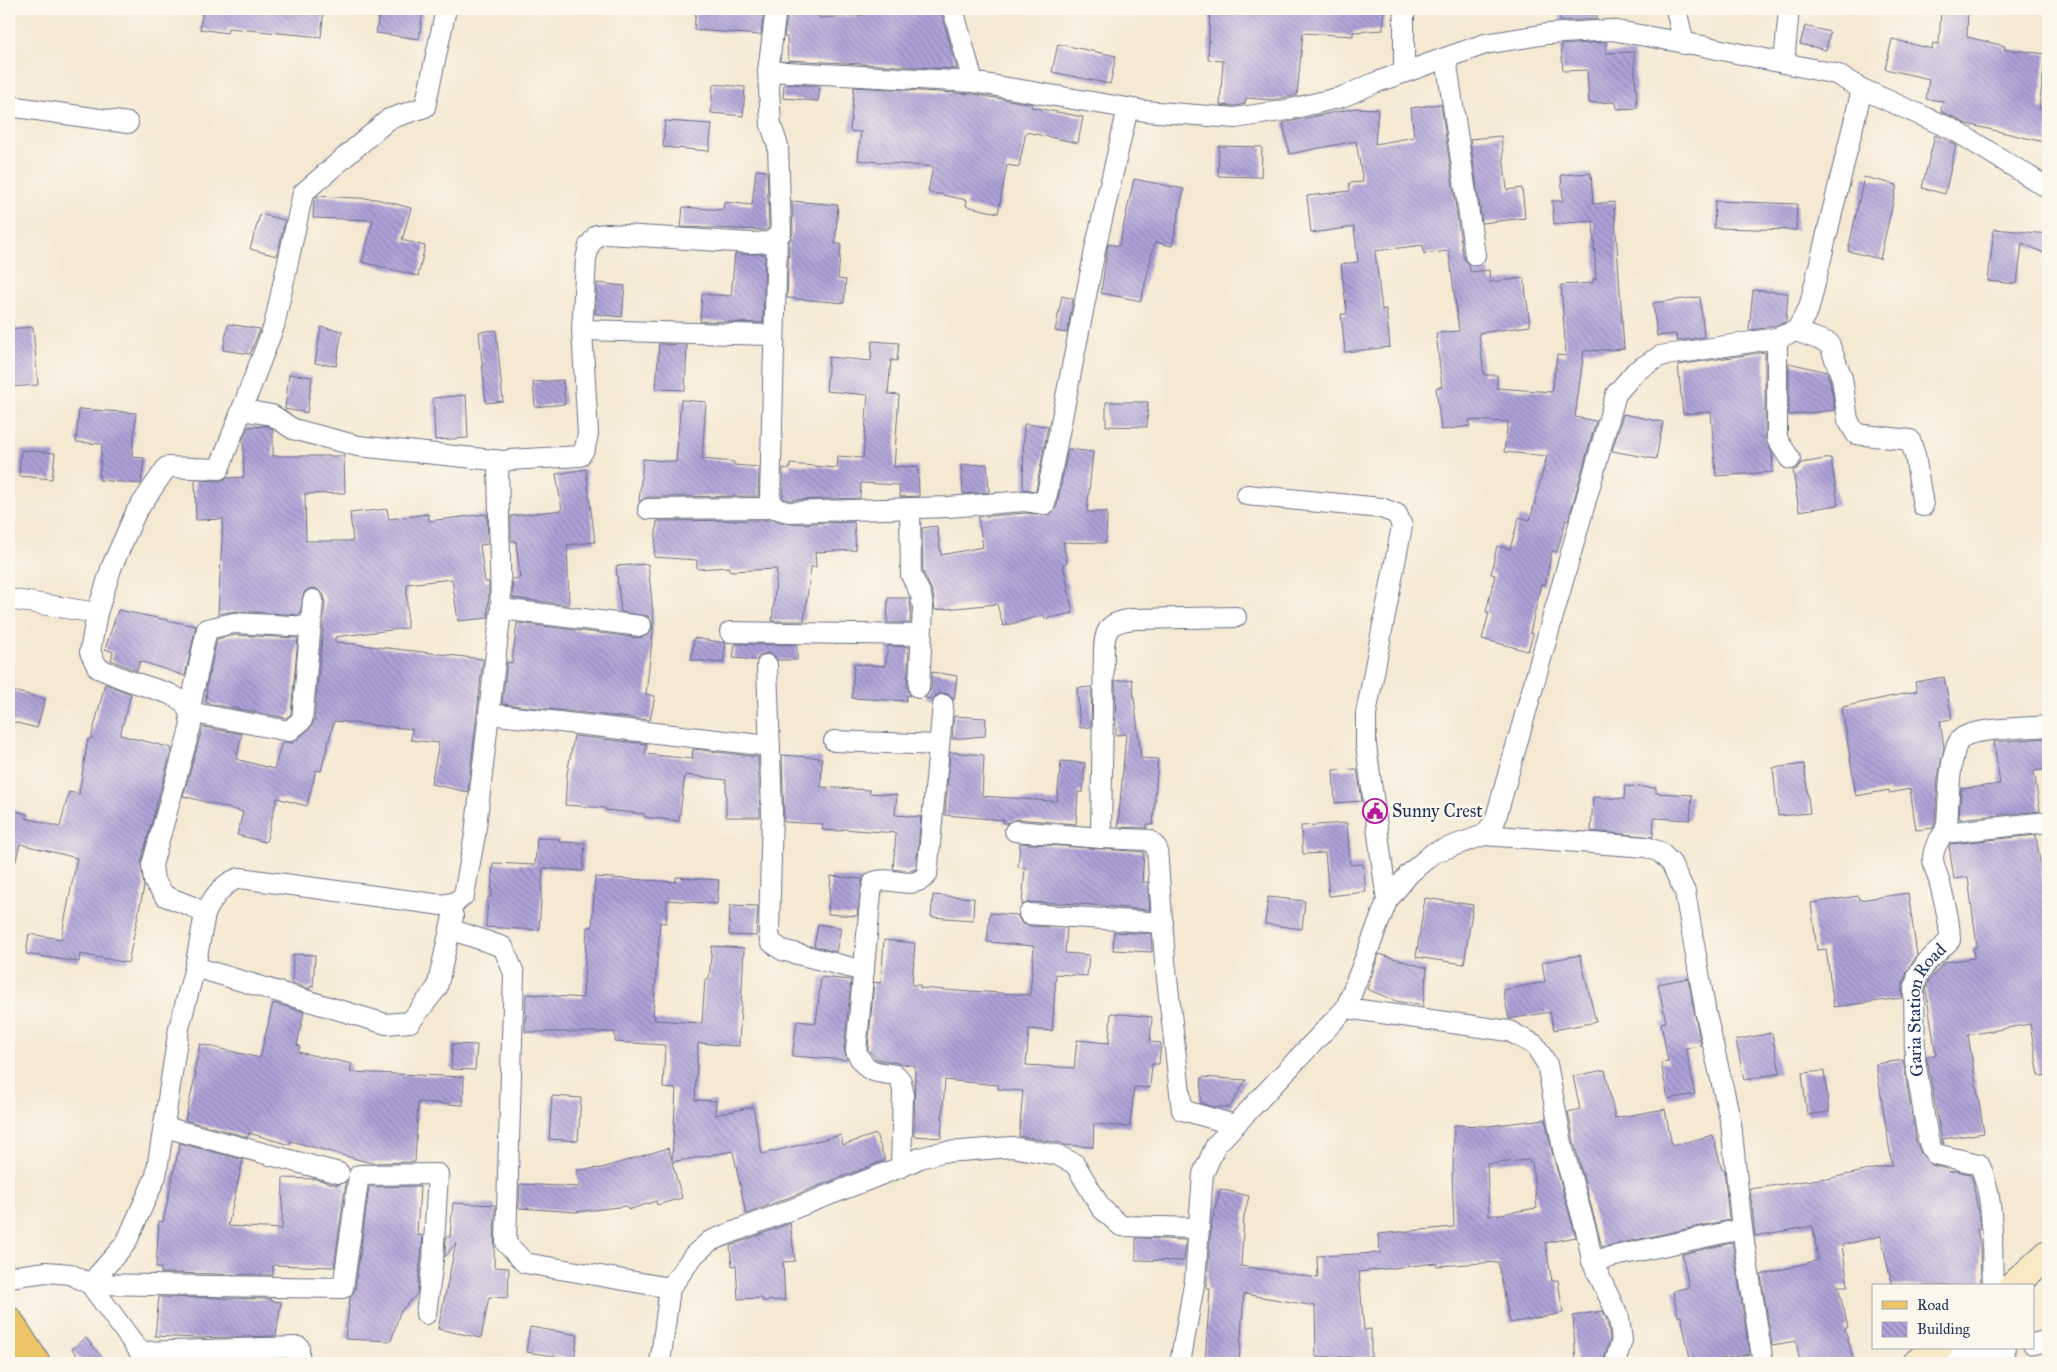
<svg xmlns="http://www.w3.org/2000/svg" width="2057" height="1372" font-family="'IM FELL Great Primer',serif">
<defs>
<pattern id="building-back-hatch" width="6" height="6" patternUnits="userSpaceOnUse" patternTransform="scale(1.25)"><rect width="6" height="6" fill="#aea1d8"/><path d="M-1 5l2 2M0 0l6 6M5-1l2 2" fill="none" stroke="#8d84b2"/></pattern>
</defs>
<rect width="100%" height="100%" fill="#fbf7ec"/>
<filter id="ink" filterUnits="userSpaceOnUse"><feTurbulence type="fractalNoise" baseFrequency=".02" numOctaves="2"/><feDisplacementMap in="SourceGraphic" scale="10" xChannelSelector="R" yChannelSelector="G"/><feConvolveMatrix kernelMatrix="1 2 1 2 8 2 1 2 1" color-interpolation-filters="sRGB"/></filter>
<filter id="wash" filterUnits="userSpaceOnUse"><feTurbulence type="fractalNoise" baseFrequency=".0096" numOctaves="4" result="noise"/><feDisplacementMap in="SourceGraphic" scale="20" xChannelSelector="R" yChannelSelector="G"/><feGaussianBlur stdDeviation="1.12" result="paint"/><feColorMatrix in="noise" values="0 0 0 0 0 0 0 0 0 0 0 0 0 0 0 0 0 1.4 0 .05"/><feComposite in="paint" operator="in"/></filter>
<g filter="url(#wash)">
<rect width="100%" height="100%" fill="#f5e8d2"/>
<g id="blocks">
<g fill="url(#building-back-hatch)" fill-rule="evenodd">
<polygon points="203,9 324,9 321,37 228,28 227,33 200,29"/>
<polygon points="380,9 423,10 419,39 376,33"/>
<polygon points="696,9 764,9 761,35 694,30"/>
<polygon points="861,9 918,9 919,13 941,12 957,69 788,60 787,37 784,37 787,15 819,13 819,18 862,15"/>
<polygon points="1210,9 1322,9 1356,11 1356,9 1384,9 1383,30 1353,32 1353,36 1303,33 1297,95 1273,100 1246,98 1245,104 1235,106 1220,105 1223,61 1208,60"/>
<polygon points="1559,9 1596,9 1597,19 1560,21"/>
<polygon points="1941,9 1968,9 1967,37 2005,46 2004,49 2046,54 2039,108 2048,110 2048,143 1967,124 1941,111 1943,101 1926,99 1929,79 1885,69 1892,39 1932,49 1933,43 1939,44"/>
<polygon points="1805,26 1830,32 1826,50 1800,44"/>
<polygon points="1606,42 1606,53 1634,52 1637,108 1617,109 1616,102 1589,103 1587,70 1563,71 1561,45"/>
<polygon points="1058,44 1116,56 1110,84 1052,72"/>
<polygon points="713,84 745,87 743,116 711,113"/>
<polygon points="784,84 820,86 818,101 783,98"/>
<polygon points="854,87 972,94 1032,104 1031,107 1083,117 1078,143 1026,132 1019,167 1007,165 998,213 966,206 967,200 928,192 933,167 858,160 861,132 850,131"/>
<polygon points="1441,104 1463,257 1469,265 1470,272 1489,270 1490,282 1524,278 1530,326 1479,333 1484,375 1497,375 1497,388 1552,392 1557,355 1566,356 1561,285 1593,283 1593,279 1596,279 1593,221 1554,224 1552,201 1563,201 1561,175 1591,173 1593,204 1614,202 1624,349 1584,351 1575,417 1596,421 1568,521 1566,520 1557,552 1552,551 1545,585 1541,584 1530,633 1533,634 1528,651 1482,639 1489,613 1486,612 1495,575 1491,574 1497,546 1510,549 1519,517 1530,520 1547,456 1504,452 1508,422 1469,420 1470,426 1441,430 1436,388 1442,387 1436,333 1459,331 1449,251 1424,254 1423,245 1375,251 1382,310 1386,309 1390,347 1345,352 1341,314 1347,314 1341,264 1358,262 1354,227 1311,233 1307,196 1350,191 1349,183 1363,182 1356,141 1289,154 1283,123 1355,108 1378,109 1375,144 1414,137 1411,108"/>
<polygon points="665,121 712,124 709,151 663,147"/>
<polygon points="1935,135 1956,145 1945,194 1922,188"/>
<polygon points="1501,136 1507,190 1522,188 1525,218 1482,223 1470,139"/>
<polygon points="1219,146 1262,147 1261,177 1218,176"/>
<polygon points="756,170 767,171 769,228 765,230 681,227 683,207 723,210 724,202 752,205"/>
<polygon points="1864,177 1897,185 1880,259 1848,251"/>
<polygon points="1134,179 1184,189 1172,246 1155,242 1141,301 1101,293 1108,244 1119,246"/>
<polygon points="317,196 376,199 411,208 402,240 425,246 418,276 362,262 373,220 313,218 314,199"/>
<polygon points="792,201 838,205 835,244 841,244 838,279 846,280 844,303 787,298 789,242 793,233"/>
<polygon points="1715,201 1797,204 1796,230 1714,228"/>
<polygon points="260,214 285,220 277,256 250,249"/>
<polygon points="1994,229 2048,234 2048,255 2022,243 2017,284 1988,281"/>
<polygon points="735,254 765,254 763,323 700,321 702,294 731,296"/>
<polygon points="597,283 625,286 622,317 595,314"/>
<polygon points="1753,290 1788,293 1786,322 1774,326 1765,326 1765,328 1749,330"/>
<polygon points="1062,296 1073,299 1067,333 1055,331"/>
<polygon points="1700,297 1704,337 1677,341 1676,334 1657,336 1653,303"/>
<polygon points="228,324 260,329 250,354 223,350"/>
<polygon points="33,327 38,385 9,387 9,329"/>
<polygon points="321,327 342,331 336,366 315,363"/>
<polygon points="496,330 503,401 486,403 479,332"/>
<polygon points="872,341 899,343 897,361 891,360 888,394 899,395 894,467 918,466 919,496 900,497 899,485 861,483 860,498 789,500 783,498 783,468 790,469 790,464 837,468 838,456 863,458 868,395 826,391 829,357 871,361"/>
<polygon points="659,344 687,345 685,390 656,389"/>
<polygon points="1765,352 1765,439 1772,452 1773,472 1716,476 1711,412 1683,414 1678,365"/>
<polygon points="1789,363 1827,372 1830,381 1835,410 1789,415"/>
<polygon points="289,374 312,377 307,413 285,409"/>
<polygon points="563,380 565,404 535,407 533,382"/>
<polygon points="466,395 468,438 435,440 433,398"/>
<polygon points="681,400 706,402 702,459 734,462 734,465 759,467 758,496 648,497 639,502 643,459 676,462"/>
<polygon points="1106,402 1148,402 1147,427 1106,426"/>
<polygon points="79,409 136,413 132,457 144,458 141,484 99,480 102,444 76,442"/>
<polygon points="1623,414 1663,422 1656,459 1612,451"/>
<polygon points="1024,424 1048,426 1036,491 1023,489"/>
<polygon points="267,426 273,430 273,456 344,456 345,493 305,494 306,541 353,541 350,513 387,509 389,519 428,514 429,521 487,514 488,544 480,545 485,582 489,582 488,618 458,621 452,579 407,584 407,628 335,637 335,642 483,659 468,792 431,784 439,743 411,740 412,729 334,721 321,771 316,770 307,806 277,798 266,842 237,835 243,812 183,796 203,727 242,734 236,759 274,769 282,742 292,743 296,740 310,729 314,721 323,628 325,601 324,595 315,588 308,589 304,593 300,615 235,611 218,614 223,519 196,520 195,480 219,481 227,478 244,477 243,439 248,427"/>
<polygon points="1068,449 1093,452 1087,512 1107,512 1106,543 1063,542 1067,563 1063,564 1073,613 1045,619 1044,615 1003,626 997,604 935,610 933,593 923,572 922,528 937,526 941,555 983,547 978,517 1025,513 1050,515 1057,506"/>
<polygon points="21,450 55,453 52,479 19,476"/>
<polygon points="1831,458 1838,505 1799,511 1793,470 1797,469 1801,463"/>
<polygon points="987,464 989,492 963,494 961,465"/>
<polygon points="586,469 595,542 567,545 569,605 513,598 512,579 520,578 516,541 511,541 511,516 562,510 556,474"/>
<polygon points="772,520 788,524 854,522 856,550 815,552 816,567 811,567 804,621 772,621 777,569 729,571 729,567 697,569 697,560 654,557 657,521"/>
<polygon points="648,564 654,623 646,694 655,696 650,720 502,704 507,662 512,663 517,623 640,638 650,633 653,627 652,621 648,616 621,612 616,566"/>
<polygon points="888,598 909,598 911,609 910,623 887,623"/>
<polygon points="118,610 196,626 185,676 140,661 137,671 111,660 113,652 105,649"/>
<polygon points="235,635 298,638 291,714 286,718 206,703 207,684 217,639"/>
<polygon points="694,638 726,643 723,663 691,660"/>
<polygon points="735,644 797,645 797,660 777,660 773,655 767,653 760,655 756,660 733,658"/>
<polygon points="888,646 909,647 907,687 910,696 907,695 906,701 852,698 854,664 885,666"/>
<polygon points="932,672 957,676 954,700 949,695 944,693 938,694 933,699 925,698 931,689"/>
<polygon points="1944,677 1952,719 1940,721 1944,747 1938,777 1935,822 1933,828 1916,830 1910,789 1889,793 1889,790 1856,796 1842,707 1917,691 1915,682"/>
<polygon points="1132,679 1141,758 1158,759 1153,825 1147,824 1147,828 1118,827 1126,734 1116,735 1115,681"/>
<polygon points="105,684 131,694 120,735 172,748 141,862 144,887 128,963 80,954 79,962 26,954 29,934 61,939 77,858 20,844 15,863 9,862 9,809 27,814 26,818 60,827 69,792 79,794 88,739 91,739"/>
<polygon points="1092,687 1091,727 1080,728 1077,688"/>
<polygon points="9,690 45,699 37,728 9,721"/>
<polygon points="954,716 986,718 985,736 952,739"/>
<polygon points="574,736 647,744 645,754 692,759 693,749 758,757 760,817 726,817 726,780 685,775 679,821 644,817 644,814 605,810 605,808 565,805 567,774"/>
<polygon points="2048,738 2048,769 2034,771 2040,811 1959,819 1961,789 2000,784 1994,742"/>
<polygon points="950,752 984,755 982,796 1050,801 1057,801 1061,761 1085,763 1083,792 1078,792 1076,824 1016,819 1007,823 1003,823 1004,820 945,815"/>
<polygon points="782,755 822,758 821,787 870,790 869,793 897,795 895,815 921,817 916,869 908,871 893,869 896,833 842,829 842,831 822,830 823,824 784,822"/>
<polygon points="1804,764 1810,813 1778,816 1773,768"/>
<polygon points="1357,769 1362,801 1335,803 1333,770"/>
<polygon points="1625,786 1656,788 1656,793 1692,795 1690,820 1654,818 1653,837 1591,831 1593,797 1624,799"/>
<polygon points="1347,823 1350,865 1363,864 1366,892 1329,896 1325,853 1303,854 1301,826"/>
<polygon points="2036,835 2043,882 2048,881 2048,1075 2039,1076 2030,1024 1968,1035 1984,1133 1943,1139 1944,1144 1942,1143 1927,1059 1927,1056 1936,1055 1926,991 1929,980 1945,962 1974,958 1973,948 1977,947 1968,877 1954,879 1949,846 1951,844"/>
<polygon points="537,838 559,839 559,842 585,843 583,871 543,868 539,930 486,927 488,897 491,897 493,863 535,865"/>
<polygon points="1020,843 1144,852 1142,882 1148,882 1150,910 1080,904 1030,902 1022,905 1025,868 1018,867"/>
<polygon points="831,876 863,879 857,916 828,914"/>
<polygon points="595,877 676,882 676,877 719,880 717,904 667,900 666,923 660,922 653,1015 655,1015 654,1020 702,1023 705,979 709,979 712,946 744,948 739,1046 698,1043 695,1100 716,1101 715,1115 753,1107 762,1154 841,1135 843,1145 876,1134 885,1160 746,1214 733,1151 672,1162 682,1198 657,1205 656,1201 628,1210 627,1206 576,1212 519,1208 520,1184 579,1187 577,1170 602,1168 668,1148 672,1160 676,1089 663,1088 665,1045 615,1042 615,1032 525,1032 526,994 583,998 587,927 592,927"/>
<polygon points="1908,893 1917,955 1907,972 1902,987 1902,998 1834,1007 1826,949 1817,950 1811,903 1858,896 1859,900"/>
<polygon points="933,895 974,898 973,920 931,917"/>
<polygon points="1268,897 1305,901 1302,929 1265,924"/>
<polygon points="1425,898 1473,905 1464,964 1416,957"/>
<polygon points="730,905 758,906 756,936 729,935"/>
<polygon points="990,913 1017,915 1022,924 1028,926 1067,928 1065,953 1089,955 1087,976 1056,974 1052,1031 1029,1029 1026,1065 1074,1068 1077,1040 1109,1043 1111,1013 1152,1017 1150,1042 1161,1043 1159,1064 1152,1064 1150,1088 1134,1087 1130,1127 1094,1124 1093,1147 1064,1145 1061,1143 1019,1136 1023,1091 998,1089 998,1085 945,1080 941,1138 914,1136 915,1066 876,1059 868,1049 874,982 881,983 884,940 915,943 912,985 920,985 920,988 971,992 971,991 1030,995 1034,946 987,942"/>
<polygon points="818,924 841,928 836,952 814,946"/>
<polygon points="1114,932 1151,934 1152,952 1113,950"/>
<polygon points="293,954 315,955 313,987 310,986 310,989 292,983"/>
<polygon points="1379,954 1427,968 1423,1006 1396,1001 1367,989"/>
<polygon points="1580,955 1596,1022 1554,1030 1550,1012 1509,1019 1503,990 1545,982 1542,962"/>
<polygon points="821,977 851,980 844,1050 847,1060 792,1056 797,1021 816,1023"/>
<polygon points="1688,978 1701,1046 1686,1048 1695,1094 1668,1099 1661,1063 1668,1062 1661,1023 1666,1022 1658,984"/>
<polygon points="273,1003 304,1012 297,1045 300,1046 298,1052 352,1064 350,1072 464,1077 463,1105 418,1102 415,1162 371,1163 291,1141 290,1145 249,1133 248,1137 185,1120 196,1073 194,1072 200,1044 260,1058"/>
<polygon points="1772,1033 1780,1073 1744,1080 1736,1040"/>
<polygon points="452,1044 477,1045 475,1070 451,1069"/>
<polygon points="1903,1060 1916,1141 1921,1154 1932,1165 1947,1169 1948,1172 1956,1171 1970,1174 1973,1181 1980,1224 1980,1229 1977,1229 1980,1244 1981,1286 1892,1286 1881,1236 1842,1245 1848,1286 1838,1286 1848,1327 1845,1328 1854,1363 1800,1363 1796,1341 1772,1345 1761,1275 1818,1260 1813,1226 1755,1236 1750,1189 1826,1178 1827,1179 1892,1165 1876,1064"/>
<polygon points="1605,1070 1615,1118 1665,1109 1672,1146 1713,1135 1722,1170 1724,1169 1729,1220 1602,1247 1575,1146 1568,1112 1580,1109 1573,1076"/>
<polygon points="1824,1071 1829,1112 1807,1115 1802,1073"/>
<polygon points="1202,1077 1246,1080 1230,1107 1214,1107 1200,1103"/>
<polygon points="552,1096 581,1098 578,1141 549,1139"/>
<path d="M1545 1119 1552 1152 1576 1237 1545 1243 1552 1281 1558 1280 1563 1313 1510 1323 1498 1262 1437 1266 1436 1263 1359 1272 1364 1330 1371 1329V1357H1316L1315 1306 1244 1294 1239 1363H1205L1210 1289H1207V1282L1211 1226 1220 1189 1249 1196 1244 1216 1241 1266 1318 1278 1317 1256 1380 1253 1378 1234 1454 1227 1452 1173H1453L1454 1125 1489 1126ZM1528 1160 1529 1162H1532L1537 1208 1489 1216 1487 1164Z"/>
<polygon points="180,1143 243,1160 228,1226 282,1229 283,1178 316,1179 336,1185 346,1182 334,1267 273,1265 273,1275 161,1273 161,1268 156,1268 159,1221 163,1222"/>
<polygon points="420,1186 417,1235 423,1236 417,1294 400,1312 391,1341 345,1339 350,1297 355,1290 369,1187"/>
<polygon points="453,1203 495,1205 494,1267 509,1268 508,1298 489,1297 481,1338 438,1329 456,1243 445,1257 446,1237 450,1237"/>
<polygon points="790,1223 795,1261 783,1262 785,1300 762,1301 762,1298 738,1299 736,1265 732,1266 730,1246"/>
<polygon points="1136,1238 1186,1240 1184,1261 1136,1260"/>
<polygon points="1732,1243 1750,1354 1699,1363 1691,1363 1681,1316 1678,1317 1673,1291 1689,1287 1682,1254"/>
<polygon points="159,1297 271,1299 271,1301 281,1302 276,1336 195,1338 155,1336"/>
<polygon points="1603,1311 1607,1321 1610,1339 1603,1363 1576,1363 1573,1316"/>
<polygon points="530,1327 578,1335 574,1359 526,1352"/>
<polygon points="86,1338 107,1363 83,1363 72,1349"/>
</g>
</g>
</g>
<g filter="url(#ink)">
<use href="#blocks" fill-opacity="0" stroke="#677087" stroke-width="1"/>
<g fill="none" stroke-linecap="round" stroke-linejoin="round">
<defs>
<g id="minor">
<polyline points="776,9 768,71 973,82 1145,111 1235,118 1287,110 1342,97 1377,82 1485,44 1547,34 1611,30 1703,46 1836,74 1862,89 1954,130 2048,188"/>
<polyline points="953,9 973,82"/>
<polyline points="1676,9 1684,44"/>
<polyline points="1446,58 1475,255"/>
<polyline points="1784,63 1789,9"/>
<polyline points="1404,72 1404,9"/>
<polyline points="9,106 128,123"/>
<polyline points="777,238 770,497 774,508 788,512 948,507 1025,501 1045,504 1096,245 1128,108"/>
<polyline points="582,330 774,335"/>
<polyline points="1796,331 1829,343 1842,378 1848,420 1856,434 1910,440 1915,455 1923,506"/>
<polyline points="1777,338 1777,439 1790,459"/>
<polyline points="242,410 272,415 293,429 358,446 503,461"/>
<polyline points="1247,495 1381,508 1397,514 1402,526 1366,714 1366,745 1387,901"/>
<polyline points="910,508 911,575 921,595 923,608 919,688"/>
<polyline points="648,509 774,508"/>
<polyline points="9,599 97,613"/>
<polyline points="501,609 641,626"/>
<polyline points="311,627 234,623 207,629 189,712 289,731 302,720 313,600"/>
<polyline points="730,632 921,635"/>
<polyline points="767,665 772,812 769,932 770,941 782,950 864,971"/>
<polyline points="489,714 770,746"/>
<polyline points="834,741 939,745"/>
<polyline points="1015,831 1101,838"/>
<polyline points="1944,833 2048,822"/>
<polyline points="1484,835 1646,847 1660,852 1671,863 1685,892 1706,1014 1731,1123 1742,1229 1763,1363"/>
<path d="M205 914C212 899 223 882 240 878L442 905 456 902 464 895 475 835 501 609 498 467 500 463 509 460 580 456 585 448 588 434 582 330 586 259 589 246 597 235 608 234 751 243 770 242 781 233 778 146 771 125 768 71"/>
<polyline points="1029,914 1163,923"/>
<polyline points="450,929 503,947 514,973 506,1243 525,1263 670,1288"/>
<polyline points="195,967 386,1024 410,1022 437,988 453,916"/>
<polyline points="1346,1008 1509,1031 1535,1045 1547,1064 1563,1149 1587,1234 1592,1261 1742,1229"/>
<path d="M1235 1125 1182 1110 1165 961 1157 848 1149 840 1101 838V833L1104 648C1105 626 1112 622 1133 619L1236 617"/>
<polyline points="164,1127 339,1173"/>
<path d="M901 1167 903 1092 901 1081 896 1075C872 1071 867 1074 856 1051L871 893 874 882C894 875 910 892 927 875L943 705"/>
<polyline points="1592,1261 1619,1318 1622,1340 1615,1363"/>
<polyline points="9,1277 46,1272 70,1274 90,1284 148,1363"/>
<polyline points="90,1284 126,1243 156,1176 179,1028 195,967 205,914 191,906 165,896 154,881 152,865 191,725 189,712 184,702 170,694 124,679 98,668 90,652 97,613 112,566 136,512 167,467 219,469 274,326 303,193 389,119 425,107 446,9"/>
<polyline points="90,1284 343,1288 359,1175 438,1174 433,1260 426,1314"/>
<path id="s1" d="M1993 1286C1991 1247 1996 1198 1979 1164L1935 1154 1931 1148 1928 1139 1915 1060 1914 990 1918 975 1927 962 1950 940C1950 919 1944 901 1939 880 1937 874 1933 865 1933 858 1934 840 1945 837 1947 824 1949 805 1948 749 1962 738 1973 728 2031 728 2048 726"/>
<polyline points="2033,1344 2048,1340"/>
<polyline points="140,1352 299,1347 299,1363"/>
<polyline points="1922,1361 2006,1348"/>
<polyline points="660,1363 670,1288 694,1255 710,1241 901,1167 920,1158 942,1152 961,1151 1012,1147 1057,1155 1075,1164 1101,1208 1121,1226 1199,1228"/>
<polyline points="1180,1363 1195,1279 1203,1174 1216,1145 1346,1008 1387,901 1409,874 1433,853 1484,835 1495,821 1616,394 1636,371 1660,356 1777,338 1796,331 1809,308 1862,89"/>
</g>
<g id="secondary">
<polyline points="2013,1286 2048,1254"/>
<polyline points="1917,1363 1938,1348"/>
</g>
<polyline id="primary" points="9,1321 36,1363"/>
</defs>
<use href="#minor" stroke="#677087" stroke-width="22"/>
<use href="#secondary" stroke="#677087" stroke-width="30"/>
<use href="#primary" stroke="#677087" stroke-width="30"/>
<use href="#minor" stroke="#fff" stroke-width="20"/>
<use href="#secondary" stroke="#f8e8c3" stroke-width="28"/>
<use href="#primary" stroke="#edc569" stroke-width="28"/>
<polyline stroke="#1b2f5e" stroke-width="4" points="2045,1363 2048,1362"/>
</g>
</g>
<defs>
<symbol id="civic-ring" viewBox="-11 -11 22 22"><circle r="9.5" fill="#fbf7ec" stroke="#b5179e" stroke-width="1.5"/><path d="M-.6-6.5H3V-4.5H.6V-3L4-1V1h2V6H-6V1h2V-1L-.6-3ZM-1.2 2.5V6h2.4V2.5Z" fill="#b5179e"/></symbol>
</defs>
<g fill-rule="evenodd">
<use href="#civic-ring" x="1361" y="797" width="28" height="28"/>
</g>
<g text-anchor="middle" stroke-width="5" stroke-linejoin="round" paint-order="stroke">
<g font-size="18" fill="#1b2f5e" stroke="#fbf7ec" text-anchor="start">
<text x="1392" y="817">Sunny Crest</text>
</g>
<g font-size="18" fill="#1b2f5e" stroke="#fbf7ec">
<text dy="6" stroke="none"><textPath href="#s1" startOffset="319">Garia Station Road</textPath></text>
</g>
</g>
<rect width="2057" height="1372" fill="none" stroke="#fbf7ec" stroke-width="30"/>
<rect x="1872" y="1284" width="162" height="65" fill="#fbf7ec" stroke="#a1a7b3"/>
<rect x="1882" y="1301" width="25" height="8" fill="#edc569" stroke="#a1a7b3"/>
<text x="1917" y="1310" font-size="15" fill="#1b2f5e">Road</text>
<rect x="1882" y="1322" width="25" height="15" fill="url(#building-back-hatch)" stroke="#a1a7b3"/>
<text x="1917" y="1334" font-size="15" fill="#1b2f5e">Building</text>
</svg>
